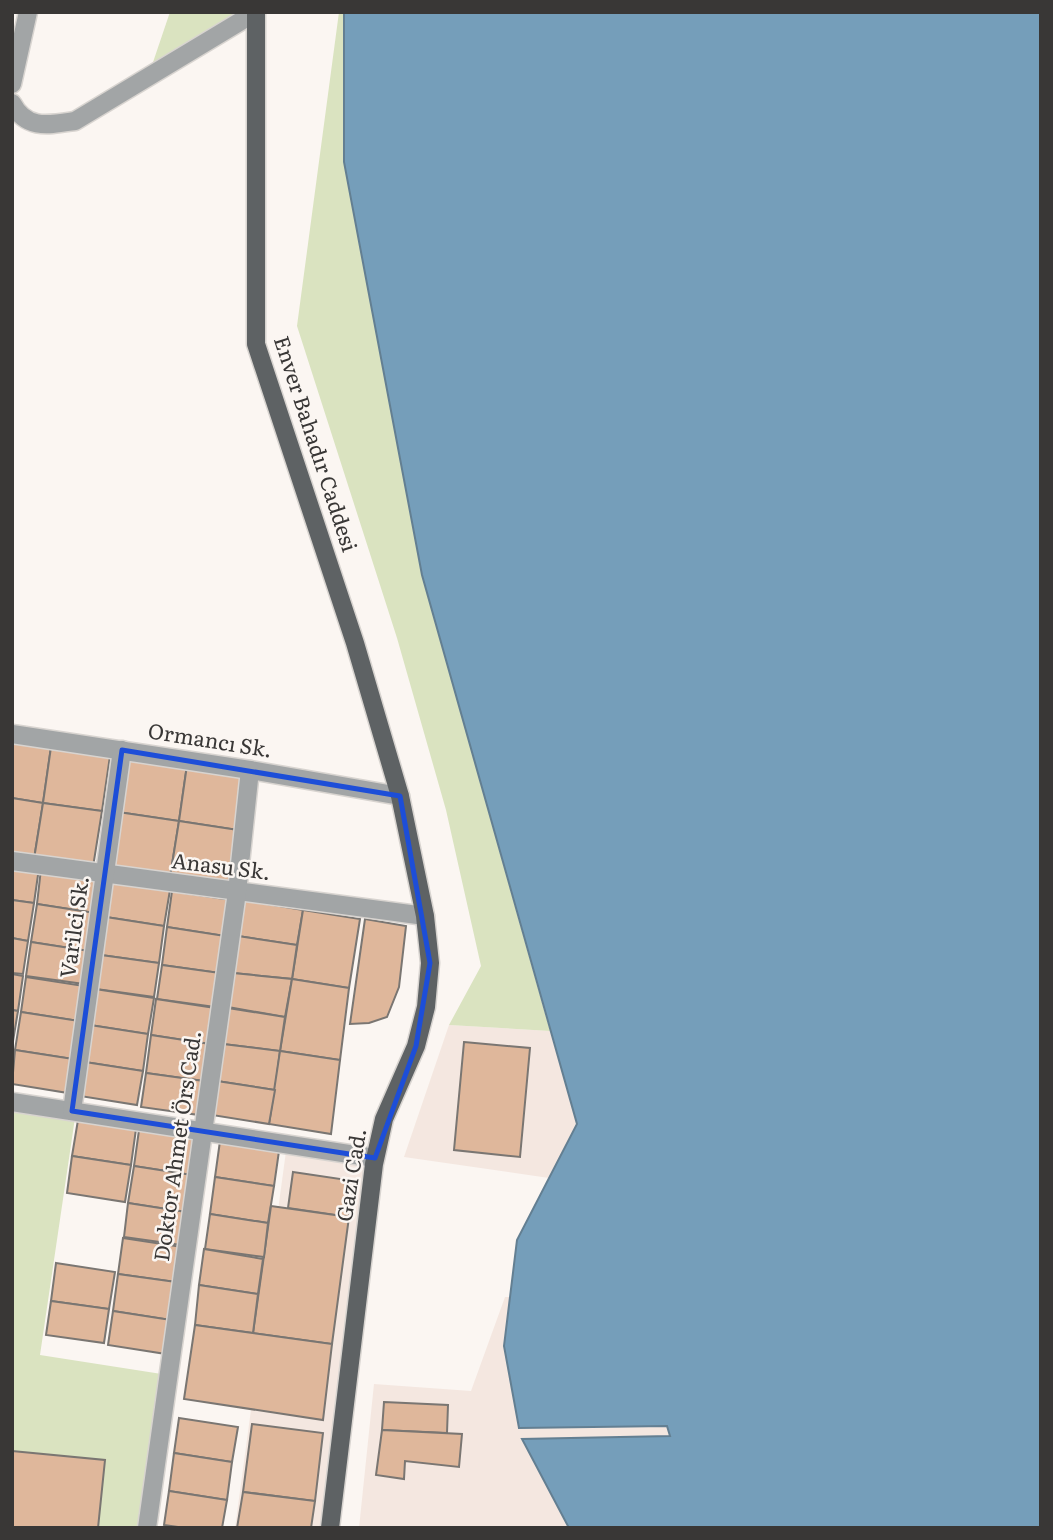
<svg xmlns="http://www.w3.org/2000/svg" width="1053" height="1540" font-family="Literata,serif">
<rect width="100%" height="100%" fill="#fbf6f2"/>
<g fill="#f4e7e0">
<polygon points="449,1025 550,1031 577,1124 549,1178 404,1157"/>
<polygon points="287,1144 375,1158 330,1528 235,1528"/>
<polygon points="505,1297 510,1297 504,1346 519,1428 668,1426 670,1437 522,1440 569,1528 359,1528 374,1384 471,1391"/>
</g>
<g fill="#dae3c0">
<polygon points="170,12 256,12 148,77"/>
<polygon points="339,12 344,12 344,162 422,575 550,1031 449,1025 481,966 446,810 397,638 297,326"/>
<polygon points="12,1102 76,1111 40,1355 168,1375 147,1528 12,1528"/>
</g>
<polygon fill="#759eba" stroke="#637f92" stroke-width="2" points="344,12 1041,12 1041,1528 569,1528 522,1439 670,1436 667,1426 519,1428 504,1346 517,1240 577,1124 422,575 344,162"/>
<g fill="#dfb79b" stroke="#7a7672" stroke-width="2">
<polygon points="12,741 51,747 43,803 12,798"/>
<polygon points="51,747 110,756 102,811 43,803"/>
<polygon points="127,756 187,765 179,821 118,812"/>
<polygon points="187,765 246,774 238,830 179,821"/>
<polygon points="12,798 43,803 34,859 12,855"/>
<polygon points="43,803 102,811 93,867 34,859"/>
<polygon points="118,812 179,821 170,877 110,868"/>
<polygon points="179,821 238,830 229,885 170,877"/>
<polygon points="12,864 39,868 34,903 12,900"/>
<polygon points="41,869 100,878 95,913 37,904"/>
<polygon points="111,882 170,890 164,926 106,917"/>
<polygon points="172,891 231,900 225,936 167,927"/>
<polygon points="12,900 34,903 28,941 12,938"/>
<polygon points="243,900 303,910 297,945 238,936"/>
<polygon points="37,904 95,913 89,951 31,942"/>
<polygon points="303,910 360,919 349,988 292,979"/>
<polygon points="106,917 164,926 159,963 101,955"/>
<polygon points="365,919 406,926 399,987 387,1017 369,1023 350,1024"/>
<polygon points="167,927 225,936 220,973 162,965"/>
<polygon points="238,936 297,945 292,979 233,973"/>
<polygon points="12,938 28,941 23,974 12,973"/>
<polygon points="31,942 89,951 84,984 26,976"/>
<polygon points="101,955 159,963 154,997 96,989"/>
<polygon points="162,965 220,973 215,1007 157,999"/>
<polygon points="233,973 292,979 285,1017 228,1007"/>
<polygon points="12,974 23,976 18,1011 12,1010"/>
<polygon points="26,977 84,986 79,1021 21,1012"/>
<polygon points="292,979 349,988 340,1060 280,1051"/>
<polygon points="95,989 154,998 148,1034 90,1025"/>
<polygon points="156,999 215,1008 210,1044 151,1035"/>
<polygon points="228,1008 285,1017 280,1051 223,1044"/>
<polygon points="12,1010 18,1011 12,1047"/>
<polygon points="21,1012 79,1021 73,1059 15,1050"/>
<polygon points="90,1025 148,1034 143,1071 85,1062"/>
<polygon points="151,1035 210,1044 204,1081 146,1073"/>
<polygon points="464,1042 530,1048 520,1157 454,1150"/>
<polygon points="223,1044 280,1051 275,1090 217,1081"/>
<polygon points="15,1050 73,1059 68,1093 12,1084"/>
<polygon points="280,1051 340,1060 331,1134 269,1124"/>
<polygon points="85,1062 143,1071 137,1105 80,1096"/>
<polygon points="146,1073 204,1081 199,1115 141,1107"/>
<polygon points="217,1081 275,1090 269,1124 212,1115"/>
<polygon points="78,1120 136,1129 131,1165 72,1156"/>
<polygon points="139,1130 198,1139 192,1175 134,1166"/>
<polygon points="220,1141 279,1151 274,1186 215,1177"/>
<polygon points="72,1156 131,1165 125,1202 67,1193"/>
<polygon points="134,1166 192,1175 186,1212 128,1203"/>
<polygon points="293,1172 354,1181 349,1217 288,1208"/>
<polygon points="215,1177 274,1186 268,1223 210,1214"/>
<polygon points="128,1203 186,1212 181,1245 124,1237"/>
<polygon points="271,1206 349,1217 332,1344 253,1333"/>
<polygon points="210,1214 268,1223 264,1257 205,1249"/>
<polygon points="123,1238 182,1247 176,1282 118,1274"/>
<polygon points="204,1249 263,1259 258,1294 199,1285"/>
<polygon points="56,1263 115,1272 109,1309 51,1301"/>
<polygon points="118,1274 176,1282 171,1320 113,1311"/>
<polygon points="199,1285 258,1294 253,1333 195,1325"/>
<polygon points="51,1301 109,1309 104,1343 46,1335"/>
<polygon points="113,1311 171,1320 166,1354 108,1345"/>
<polygon points="195,1325 332,1344 323,1420 184,1399"/>
<polygon points="384,1402 448,1405 447,1433 382,1430"/>
<polygon points="179,1418 238,1427 232,1462 174,1453"/>
<polygon points="252,1424 323,1433 315,1501 243,1492"/>
<polygon points="382,1430 462,1434 459,1467 405,1461 404,1479 376,1475"/>
<polygon points="12,1451 105,1460 98,1528 12,1528"/>
<polygon points="174,1453 232,1462 227,1500 169,1491"/>
<polygon points="169,1491 227,1500 222,1528 185,1528 164,1525"/>
<polygon points="243,1492 315,1501 311,1528 237,1528"/>
</g>
<g fill="none" stroke-linecap="round" stroke-linejoin="round">
<defs>
<g id="minor">
<polyline points="12,84 28,12"/>
<path d="M12 103C26 130 48 125 75 121L256 12"/>
<polyline points="12,734 250,770 400,796"/>
<polyline points="12,861 425,916"/>
<polyline points="12,1102 375,1158"/>
<polyline points="72,1111 122,750"/>
<polyline points="147,1528 237,892 250,770"/>
</g>
<polyline id="major" points="256,12 256,344 355,643 400,796 425,916 430,963 426,1007 416,1046 384,1119 374,1164 330,1528"/>
</defs>
<use href="#minor" stroke="#d8d4d0" stroke-width="21"/>
<use href="#major" stroke="#d8d4d0" stroke-width="21"/>
<use href="#minor" stroke="#a2a5a6" stroke-width="18"/>
<use href="#major" stroke="#5e6264" stroke-width="18"/>
</g>
<path fill="none" stroke="#1d4ed8" stroke-width="5" stroke-linejoin="round" d="M122 750 400 796 430 963 416 1046 375 1158 72 1111Z"/>
<g text-anchor="middle" stroke-width="5" stroke-linejoin="round" paint-order="stroke">
<g font-size="21" fill="#393736" stroke="#fbf6f2">
<text transform="translate(315 444) rotate(72)" y="7">Enver Bahadır Caddesi</text>
<text transform="translate(210 741) rotate(9)" y="7">Ormancı Sk.</text>
<text transform="translate(221 867) rotate(7)" y="7">Anasu Sk.</text>
<text transform="translate(75 927) rotate(-82)" y="7">Varilci Sk.</text>
<text transform="translate(178 1146) rotate(-82)" y="7">Doktor Ahmet Örs Cad.</text>
<text transform="translate(352 1175) rotate(-81)" y="7">Gazi Cad.</text>
</g>
</g>
<rect width="1053" height="1540" fill="none" stroke="#393736" stroke-width="28"/>
</svg>
